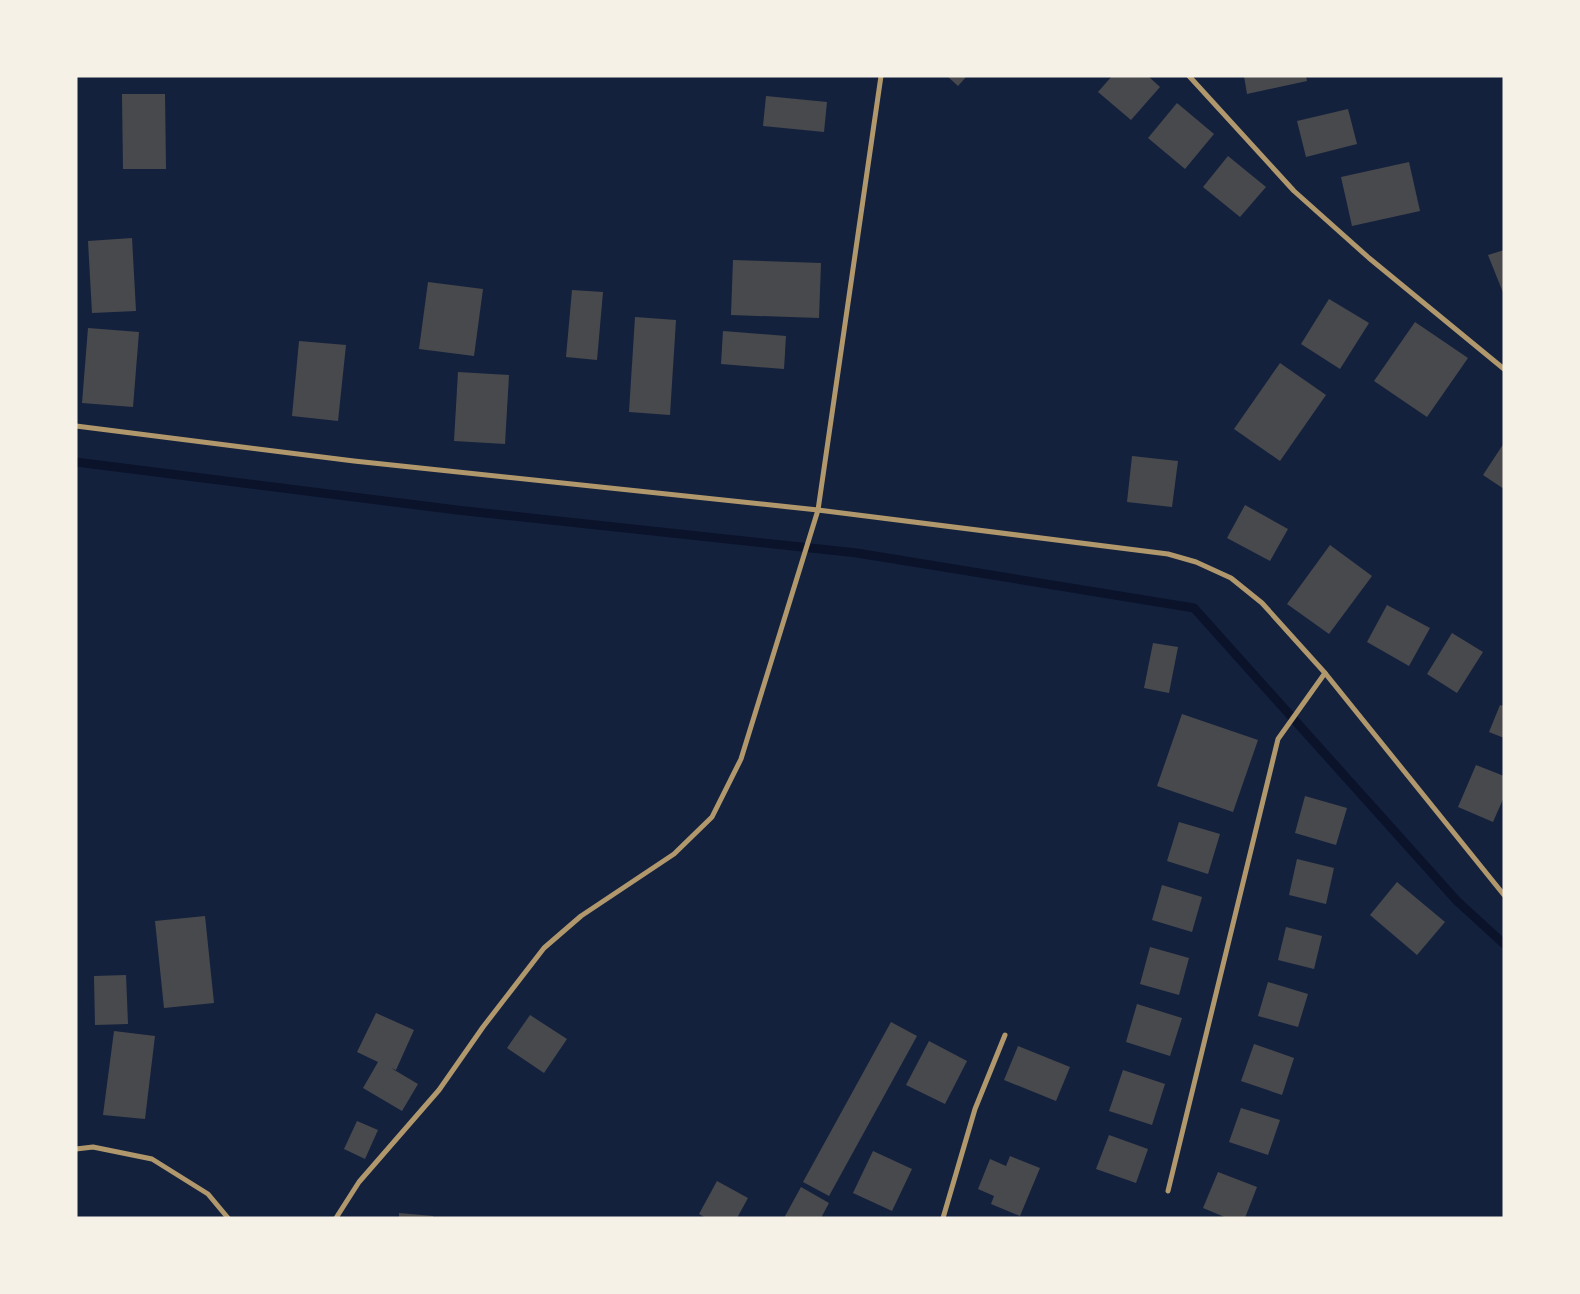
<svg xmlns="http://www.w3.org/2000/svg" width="1580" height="1294" font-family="Manrope,sans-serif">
<rect width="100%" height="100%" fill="#14213d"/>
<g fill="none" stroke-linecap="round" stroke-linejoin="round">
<polyline stroke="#0b132b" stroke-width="9" points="76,462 457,510 857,553 1194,608 1457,901 1504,944"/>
</g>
<g fill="#48494c">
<polygon points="947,76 967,76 958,86"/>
<polygon points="1112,76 1148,76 1160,87 1131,120 1098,92"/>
<polygon points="1244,76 1306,76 1307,81 1247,94"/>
<polygon points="122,94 165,94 166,169 123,169"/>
<polygon points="766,96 827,102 824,132 763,126"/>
<polygon points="1177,103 1214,134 1185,169 1148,138"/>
<polygon points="1348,109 1357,144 1306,157 1297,121"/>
<polygon points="1228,156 1266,187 1240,217 1203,187"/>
<polygon points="1409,162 1420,211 1352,226 1341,177"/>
<polygon points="132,238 136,311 92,313 88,241"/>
<polygon points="1504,250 1504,295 1488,255"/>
<polygon points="733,260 821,263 819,318 731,315"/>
<polygon points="428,282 483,289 474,356 419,349"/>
<polygon points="572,290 603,292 597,360 566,357"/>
<polygon points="1329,299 1369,323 1340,369 1301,344"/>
<polygon points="635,317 676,320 670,415 629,412"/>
<polygon points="1415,322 1468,358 1427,417 1374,381"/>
<polygon points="88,328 139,332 133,407 82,403"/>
<polygon points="723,331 786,336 784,369 721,364"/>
<polygon points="299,341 346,345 338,421 292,416"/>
<polygon points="1280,363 1326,395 1280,461 1234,429"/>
<polygon points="458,372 509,375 505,444 454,441"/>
<polygon points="1504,443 1504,489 1483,475"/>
<polygon points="1132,456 1178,461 1172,507 1127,502"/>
<polygon points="1245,505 1288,529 1270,561 1227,538"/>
<polygon points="1330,545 1372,576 1329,634 1287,604"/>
<polygon points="1387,605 1430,628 1409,666 1367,642"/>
<polygon points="1452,633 1483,652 1457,693 1427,674"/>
<polygon points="1153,643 1178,647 1169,693 1144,688"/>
<polygon points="1500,705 1504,706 1504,738 1489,732"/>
<polygon points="1182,714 1258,740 1233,812 1157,786"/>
<polygon points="1476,765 1504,776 1504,797 1493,822 1458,807"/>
<polygon points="1305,796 1347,808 1336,845 1295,833"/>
<polygon points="1179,822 1220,834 1208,874 1167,861"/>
<polygon points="1297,859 1334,868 1326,904 1289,895"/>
<polygon points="1397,882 1445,922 1417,955 1370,915"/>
<polygon points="1162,885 1202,897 1192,932 1152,920"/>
<polygon points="205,916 214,1003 164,1008 155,921"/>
<polygon points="1286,927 1322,936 1314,969 1278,960"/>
<polygon points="1150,947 1189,958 1179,995 1140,984"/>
<polygon points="126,975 128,1024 95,1025 94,976"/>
<polygon points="1268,982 1308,994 1298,1027 1258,1016"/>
<polygon points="1137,1004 1182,1018 1170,1056 1126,1042"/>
<polygon points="376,1013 414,1030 396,1070 391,1068 418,1084 402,1111 363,1088 378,1062 357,1052"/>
<polygon points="530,1015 567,1039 544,1073 507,1048"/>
<polygon points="891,1022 917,1036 829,1196 803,1182"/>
<polygon points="114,1031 155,1036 145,1119 103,1115"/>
<polygon points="929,1041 967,1061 945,1104 906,1085"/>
<polygon points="1254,1044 1294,1058 1282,1095 1241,1081"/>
<polygon points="1018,1046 1070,1067 1056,1101 1004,1080"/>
<polygon points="1123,1070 1165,1084 1152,1125 1109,1111"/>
<polygon points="1241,1108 1280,1120 1268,1155 1229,1142"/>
<polygon points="357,1121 378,1130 365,1159 344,1149"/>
<polygon points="1109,1135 1148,1149 1136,1183 1096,1169"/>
<polygon points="873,1151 912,1169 892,1211 853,1193"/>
<polygon points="1010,1156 1040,1168 1020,1216 991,1204 994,1196 978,1189 990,1159 1006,1166"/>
<polygon points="1218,1172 1257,1187 1245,1218 1227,1218 1203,1208"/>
<polygon points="717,1181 748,1198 737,1218 706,1218 699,1214"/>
<polygon points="801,1187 829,1203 821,1218 784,1218"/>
<polygon points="399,1213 433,1216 433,1218 399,1218"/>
</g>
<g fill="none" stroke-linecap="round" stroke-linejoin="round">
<g stroke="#b1986c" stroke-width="5">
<polyline points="1189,76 1294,191 1369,258 1504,369"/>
<polyline points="76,426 354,461 818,510 1168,554 1196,562 1231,578 1262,603 1325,673 1504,895"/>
<polyline points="76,1149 93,1147 152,1159 208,1194 228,1218"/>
<polyline points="1168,1191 1278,739 1325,673"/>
<polyline points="336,1218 359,1182 439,1090 483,1027 544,948 581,916 674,854 712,817 741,759 818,510 881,76"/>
<polyline points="943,1218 975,1109 1005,1035"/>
</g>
</g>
<rect width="1580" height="1294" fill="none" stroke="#f6f1e7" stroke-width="155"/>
</svg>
